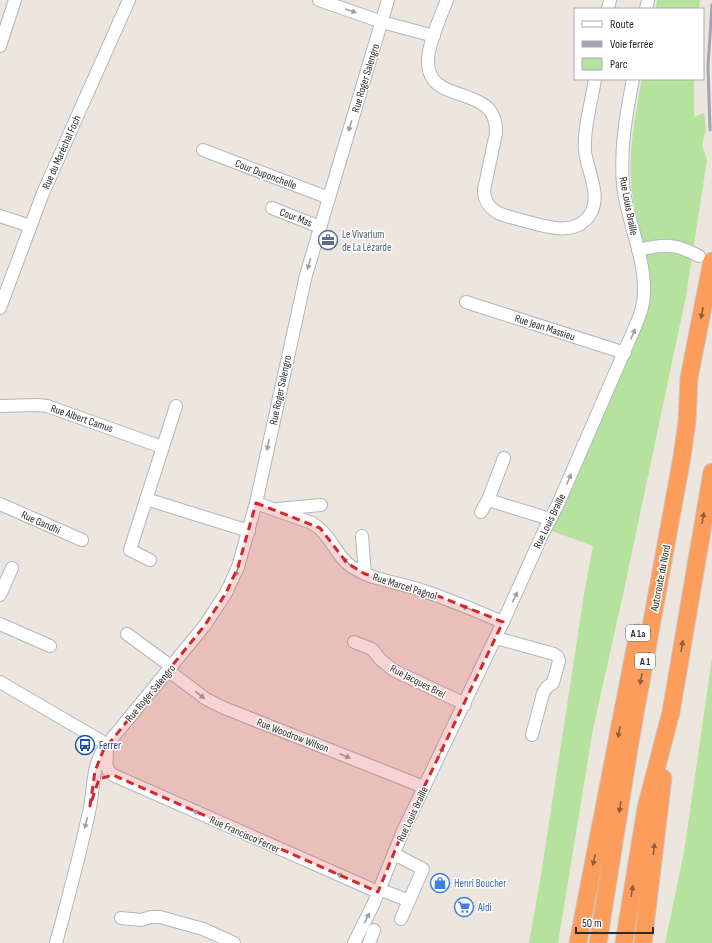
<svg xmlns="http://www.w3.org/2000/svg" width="712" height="943" font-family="'Sofia Sans Condensed',sans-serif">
<rect width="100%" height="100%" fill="#ede6de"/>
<g fill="#b5e29c">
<polygon points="657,0 700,0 699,9 656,9"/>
<path d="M642 79H694V117L704 113 706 130 702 145 707 160 686 296 624 590 593 729 558 943H529L541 875 585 588 593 546 552 531 649 309C650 290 650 272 646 254 642 236 636 218 633 200 627 159 634 119 642 79Z"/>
<polygon points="712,658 712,943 665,943 684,852"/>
</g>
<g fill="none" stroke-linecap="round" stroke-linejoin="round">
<defs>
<g id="minor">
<polyline points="319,0 382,22 434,36"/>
<path d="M447 0C441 15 427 47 428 62 428 107 498 82 496 133L484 190C484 198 488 206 495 211 502 216 512 217 521 220 541 225 573 238 589 216 603 197 587 171 585 151 583 130 592 100 595 79"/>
<polyline points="608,9 610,0"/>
<polyline points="646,9 648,0"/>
<polyline points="0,46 15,0"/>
<polyline points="203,150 329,198"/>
<polyline points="272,208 320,227"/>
<polyline points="0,216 30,226"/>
<path d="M638 250C664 244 675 243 699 256"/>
<polyline points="466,302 625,353"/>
<polyline points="0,308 43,193 129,0"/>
<polyline points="0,406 38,405 47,406 162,447"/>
<polyline points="146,499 249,531"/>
<polyline points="488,500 550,519"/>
<path d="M256 503 312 523C332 535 335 556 352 567 374 581 398 582 421 590 449 599 476 611 503 622"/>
<polyline points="0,504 82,540"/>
<polyline points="278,509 321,505"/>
<polyline points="481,512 488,500 504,458"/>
<polyline points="362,536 365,574"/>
<polyline points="150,560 130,550 176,406"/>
<polyline points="0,595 12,568"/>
<polyline points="0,624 50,646"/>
<polyline points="127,634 172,667"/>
<polyline points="496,638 554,654 558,657 559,661 553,683 547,687 543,693 532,735"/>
<polyline points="354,642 372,649 380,659 393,670 465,704"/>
<polyline points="169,671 206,699 224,708 424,787"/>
<path d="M0 682 101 741C114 752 99 765 113 775L378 892"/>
<polyline points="394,854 423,869 401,919"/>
<polyline points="379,889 409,901"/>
<polyline points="121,918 141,920 151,917 160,917 203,929 234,943"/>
<path d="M56 943C68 898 81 852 90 807 94 786 92 764 106 746L205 625 226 593 238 567 256 503 306 275 388 0"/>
<path d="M354 943 373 905 403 831 503 622 543 533 558 504 635 327C640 316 644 305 644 292 645 256 627 221 623 185 620 149 626 114 633 79"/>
<polyline points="369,943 374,930"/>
</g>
<g id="highway">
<polyline points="578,943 638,633"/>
<polyline points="598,943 631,736 682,457 687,421 689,378 712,261"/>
<polyline points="624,943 646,808 671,712 712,472"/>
<polyline points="643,943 663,778"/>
</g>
</defs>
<use href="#minor" stroke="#b2b5bf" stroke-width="14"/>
<use href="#highway" stroke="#c8c8c8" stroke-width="19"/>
<use href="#minor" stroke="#fff" stroke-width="12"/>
<use href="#highway" stroke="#fc9d5b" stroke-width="17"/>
<polyline stroke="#a1a4b6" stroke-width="3" points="710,130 708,66 712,5"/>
</g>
<defs><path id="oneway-solid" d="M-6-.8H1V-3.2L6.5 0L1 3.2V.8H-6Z"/></defs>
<g fill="#a0a0a0">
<use href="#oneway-solid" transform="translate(351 11) rotate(19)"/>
<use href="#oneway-solid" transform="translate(350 126) rotate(107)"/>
<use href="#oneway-solid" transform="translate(309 264) rotate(106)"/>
<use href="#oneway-solid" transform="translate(633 334) rotate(-67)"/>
<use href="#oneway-solid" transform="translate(268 445) rotate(102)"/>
<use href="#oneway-solid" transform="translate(569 479) rotate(-67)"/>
<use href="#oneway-solid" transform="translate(347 562) rotate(-135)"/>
<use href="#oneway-solid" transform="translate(237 571) rotate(111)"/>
<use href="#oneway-solid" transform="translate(515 597) rotate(-65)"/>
<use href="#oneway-solid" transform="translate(467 608) rotate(-158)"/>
<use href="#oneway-solid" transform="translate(200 695) rotate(37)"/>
<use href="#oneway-solid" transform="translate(441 752) rotate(-64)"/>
<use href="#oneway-solid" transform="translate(345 756) rotate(22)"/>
<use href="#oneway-solid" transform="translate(198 813) rotate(-156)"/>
<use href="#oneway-solid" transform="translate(86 823) rotate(104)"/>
<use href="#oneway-solid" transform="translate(342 876) rotate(-156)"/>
<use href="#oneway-solid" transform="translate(367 918) rotate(-64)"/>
</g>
<g fill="#8a5f41">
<use href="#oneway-solid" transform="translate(702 313) rotate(101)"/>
<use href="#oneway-solid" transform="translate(703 518) rotate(-80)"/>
<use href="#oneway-solid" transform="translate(682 646) rotate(-80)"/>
<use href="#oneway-solid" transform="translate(641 679) rotate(100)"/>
<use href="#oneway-solid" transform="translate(619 732) rotate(101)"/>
<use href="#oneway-solid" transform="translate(620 807) rotate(99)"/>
<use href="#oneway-solid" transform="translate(654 849) rotate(-83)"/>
<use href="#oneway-solid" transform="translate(594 860) rotate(101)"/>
<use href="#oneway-solid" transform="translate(632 891) rotate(-81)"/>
</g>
<path fill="#d62828" fill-opacity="0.2" stroke="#d62828" stroke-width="3" stroke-dasharray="8 5" stroke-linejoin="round" d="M256 503 320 528 347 563 365 574 423 590 503 622 403 831 378 892 113 775 99 779 90 806 95 771 103 751 205 625 226 593 238 567Z"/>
<defs>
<symbol id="office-ring" viewBox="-11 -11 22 22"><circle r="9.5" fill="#fff" stroke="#5c6f8a" stroke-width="1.5"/><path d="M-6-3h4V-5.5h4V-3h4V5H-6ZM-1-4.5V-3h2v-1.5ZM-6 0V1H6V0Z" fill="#5c6f8a"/></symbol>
<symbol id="bus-ring" viewBox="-11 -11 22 22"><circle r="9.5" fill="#fff" stroke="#1a4fb4" stroke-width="1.5"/><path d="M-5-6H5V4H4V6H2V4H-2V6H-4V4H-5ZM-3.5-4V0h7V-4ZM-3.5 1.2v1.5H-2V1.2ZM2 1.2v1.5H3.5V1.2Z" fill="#1a4fb4"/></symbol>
<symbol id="shop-ring" viewBox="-11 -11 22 22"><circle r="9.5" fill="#fff" stroke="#3f7fe0" stroke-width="1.5"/><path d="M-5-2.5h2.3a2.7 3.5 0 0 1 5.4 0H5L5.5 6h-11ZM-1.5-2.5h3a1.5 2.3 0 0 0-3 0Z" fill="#3f7fe0"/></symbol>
<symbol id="supermarket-ring" viewBox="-11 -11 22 22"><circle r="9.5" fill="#fff" stroke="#3f7fe0" stroke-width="1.5"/><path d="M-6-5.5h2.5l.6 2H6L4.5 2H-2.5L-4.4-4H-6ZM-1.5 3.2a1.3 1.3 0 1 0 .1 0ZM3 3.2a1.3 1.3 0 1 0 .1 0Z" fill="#3f7fe0"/></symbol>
</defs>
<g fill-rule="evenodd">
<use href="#office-ring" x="317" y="229" width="22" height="22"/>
<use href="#bus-ring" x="74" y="734" width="22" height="22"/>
<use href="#shop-ring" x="429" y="872" width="22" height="22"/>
<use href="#supermarket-ring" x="453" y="896" width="22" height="22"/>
</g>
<g text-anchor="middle" stroke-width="3" stroke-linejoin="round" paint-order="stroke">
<g fill="#fff" stroke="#6b6b6b" stroke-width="1">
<rect x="626" y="625" width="24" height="16" rx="3"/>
<rect x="635" y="653" width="20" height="16" rx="3"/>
</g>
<g font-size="10" font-weight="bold" fill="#2c2c2c">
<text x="638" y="637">A 1a</text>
<text x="645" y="665">A 1</text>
</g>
<g font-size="11" fill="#2c2c2c" stroke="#fff">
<text transform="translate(365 78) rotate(-73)" y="4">Rue Roger Salengro</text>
<text transform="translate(61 152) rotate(-66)" y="4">Rue du Maréchal Foch</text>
<text transform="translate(266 174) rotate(21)" y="4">Cour Duponchelle</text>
<text transform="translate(629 206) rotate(79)" y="4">Rue Louis Braille</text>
<text transform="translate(296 217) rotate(21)" y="4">Cour Mas</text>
<text transform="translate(545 327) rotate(18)" y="4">Rue Jean Massieu</text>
<text transform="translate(280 390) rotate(-78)" y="4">Rue Roger Salengro</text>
<text transform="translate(82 418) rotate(19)" y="4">Rue Albert Camus</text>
<text transform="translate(549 521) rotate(-64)" y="4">Rue Louis Braille</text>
<text transform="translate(41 522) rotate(24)" y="4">Rue Gandhi</text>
<text transform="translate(660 578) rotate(-79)" y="4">Autoroute du Nord</text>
<text transform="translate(405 586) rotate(17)" y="4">Rue Marcel Pagnol</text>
<text transform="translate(418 681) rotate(27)" y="4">Rue Jacques Brel</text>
<text transform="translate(150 693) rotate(-50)" y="4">Rue Roger Salengro</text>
<text transform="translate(293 735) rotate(21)" y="4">Rue Woodrow Wilson</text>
<text transform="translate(412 814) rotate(-65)" y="4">Rue Louis Braille</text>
<text transform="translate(245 834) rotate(24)" y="4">Rue Francisco Ferrer</text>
</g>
<g font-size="11" fill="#4e5e75" stroke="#fff" text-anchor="start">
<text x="342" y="238">Le Vivarium<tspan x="342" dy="13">de La Lézarde</tspan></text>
</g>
<g font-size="11" fill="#164399" stroke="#fff" text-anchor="start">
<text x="99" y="749">Ferrer</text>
</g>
<g font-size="11" fill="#366cbe" stroke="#fff" text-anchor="start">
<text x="454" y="887">Henri Boucher</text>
<text x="478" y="911">Aldi</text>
</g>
</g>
<rect x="574" y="8" width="130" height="72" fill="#ffffff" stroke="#ababab"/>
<rect x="582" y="21" width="20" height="6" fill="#ffffff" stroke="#ababab"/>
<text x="610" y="28" font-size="12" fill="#2c2c2c">Route</text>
<rect x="582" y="41" width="20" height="6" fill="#a1a4b6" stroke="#ababab"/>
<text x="610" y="48" font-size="12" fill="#2c2c2c">Voie ferrée</text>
<rect x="582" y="58" width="20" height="12" fill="#b5e29c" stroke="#ababab"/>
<text x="610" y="68" font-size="12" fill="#2c2c2c">Parc</text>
<path d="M576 927v6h77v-6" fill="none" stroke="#2c2c2c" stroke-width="2"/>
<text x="582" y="927" font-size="12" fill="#2c2c2c" stroke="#ffffff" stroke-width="3" paint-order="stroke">50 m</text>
</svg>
